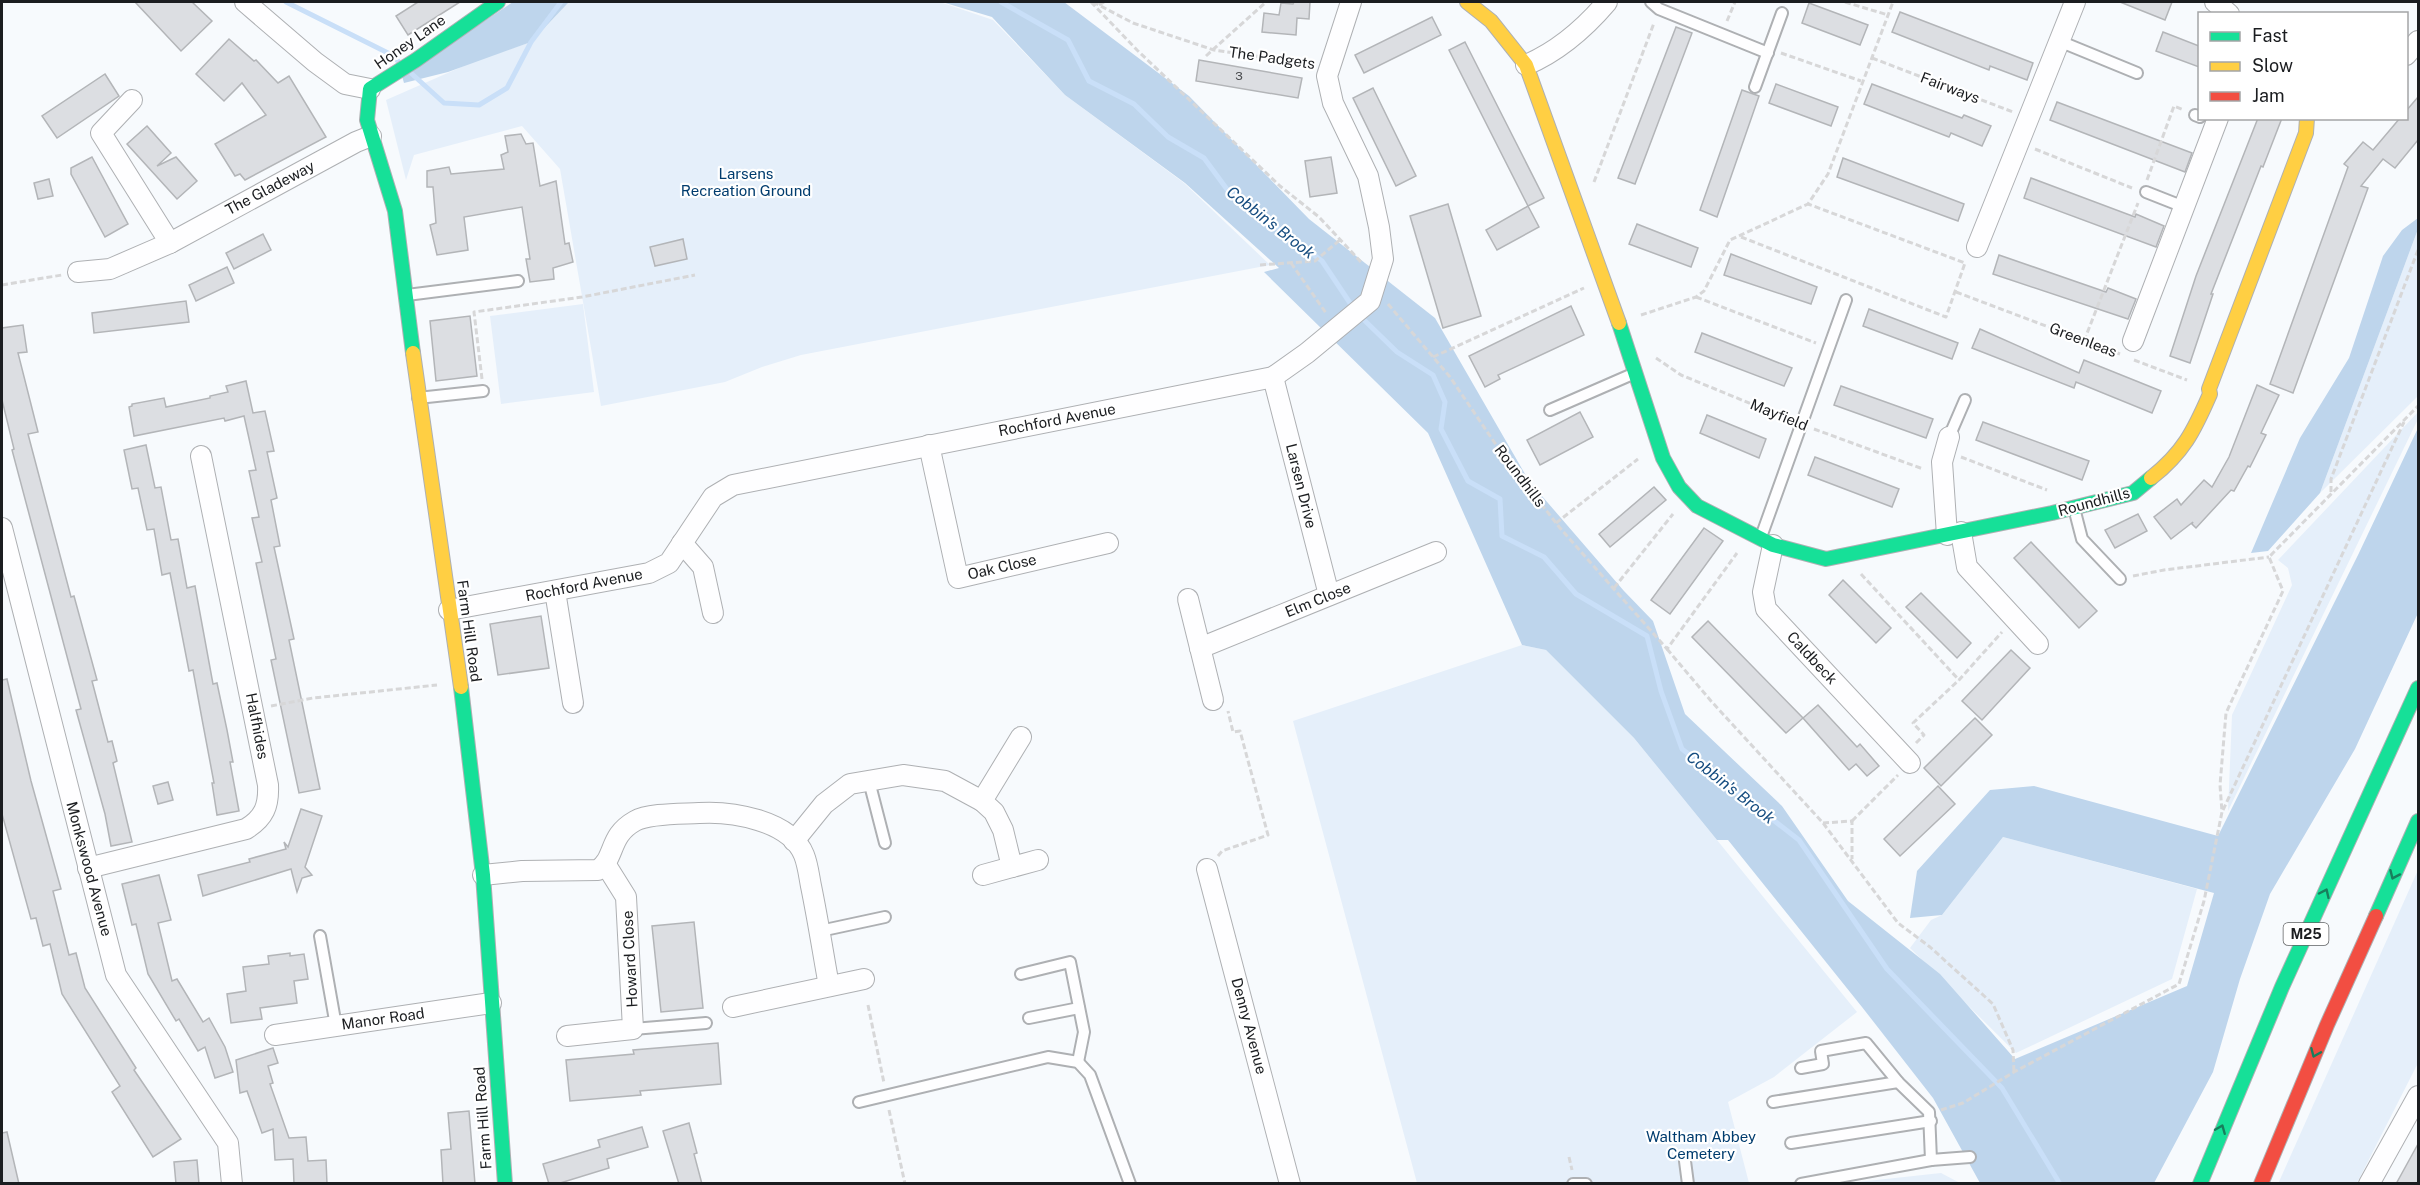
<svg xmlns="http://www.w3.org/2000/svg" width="2420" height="1185" font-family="'Public Sans',sans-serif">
<rect width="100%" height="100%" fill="#f7fafd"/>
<g fill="#e5effa">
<polygon points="569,2 940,2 993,20 1065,95 1184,183 1270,265 801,355 762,367 725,382 601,406 560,169 522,126 414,155 406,180 386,100 475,61 531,42"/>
<polygon points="2418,229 2418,396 2320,493"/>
<polygon points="583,304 594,392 501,404 490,316"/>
<polygon points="2418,412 2418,419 2228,811 2232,715 2292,585 2288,568 2278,560"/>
<polygon points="1522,645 1546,650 1634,738 1857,1012 1774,1077 1728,1102 1749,1183 1417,1183 1293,721"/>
<polygon points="2003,837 2197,889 2172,979 2016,1053 1910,948 1931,920 1942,915"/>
<polygon points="2418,870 2418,1063 2357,1183 2278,1184"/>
<polygon points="1941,1173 1960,1183 1849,1183"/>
</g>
<g fill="#bed5ec">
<polygon points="513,2 569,2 531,42 448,72 404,83 402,76"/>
<polygon points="942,2 1064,2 1189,96 1309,219 1435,318 1529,481 1624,591 1653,621 1685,714 1782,806 1848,901 1940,974 2015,1059 2187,986 2214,893 2003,837 1942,915 1910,918 1917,871 1990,790 2034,786 2218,836 2359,553 2418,428 2418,613 2355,749 2270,894 2240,979 2213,1072 2154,1183 1980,1183 1933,1098 1862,1007 1728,840 1717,840 1634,738 1546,650 1522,645 1428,433 1264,272 1279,268 1185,183 1065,95 992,17"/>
<polygon points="2418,218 2418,229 2320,493 2268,551 2251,553 2300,438 2349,358 2383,256 2402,230"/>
</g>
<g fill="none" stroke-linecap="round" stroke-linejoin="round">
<g stroke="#c9dff8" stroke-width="5">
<polyline points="286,2 390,54 398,61"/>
<polyline points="1001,2 1068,40 1089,81 1134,104 1168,137 1204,158 1229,192 1322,261 1354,309"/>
<polyline points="412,74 444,103 479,105 507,88 531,42 561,2"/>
<polyline points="1360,316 1397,352 1433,375 1445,402 1441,429 1468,481 1500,499 1502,536 1544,557 1576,594 1647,636 1661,691 1682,749 1799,840 1887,969 2002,1088 2060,1184"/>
</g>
</g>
<g fill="#dcdee2" stroke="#b3b5b8" stroke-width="1.5">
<polygon points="135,2 192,2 212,21 181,51"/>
<polygon points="418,2 460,2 408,35 396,16"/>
<polygon points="1294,2 1310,2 1309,19 1297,18 1296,35 1262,32 1264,13 1279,15 1281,3 1293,4"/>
<polygon points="2120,2 2172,2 2165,20"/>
<polygon points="1809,3 1868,25 1860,45 1802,23"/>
<polygon points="1900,12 2033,63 2027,80 1990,66 1989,70 1892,32"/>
<polygon points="1432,17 1441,35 1364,73 1355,55"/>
<polygon points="1676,27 1692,33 1635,184 1618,178"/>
<polygon points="2163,32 2199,46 2199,67 2156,51"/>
<polygon points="229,39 254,61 256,60 278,83 289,76 326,137 245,180 240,174 235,176 215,144 266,115 242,83 224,101 196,74"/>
<polygon points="1465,42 1544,198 1528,206 1449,50"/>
<polygon points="1199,60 1302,78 1298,98 1196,81"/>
<polygon points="105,74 119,96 57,138 42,116"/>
<polygon points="1776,84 1838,107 1831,126 1769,103"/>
<polygon points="1872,84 1962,118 1964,115 1991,126 1982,146 1951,133 1949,137 1864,104"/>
<polygon points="1373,88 1416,176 1396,186 1353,98"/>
<polygon points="1742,90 1759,96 1717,217 1700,210"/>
<polygon points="2418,97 2418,140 2395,168 2383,159 2361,186 2368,188 2293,393 2270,384 2348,167 2344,164 2363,142 2373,150 2400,118 2406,118 2406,111"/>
<polygon points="2057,102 2192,153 2185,172 2050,120"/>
<polygon points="2258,118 2282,118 2263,167 2261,166 2211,294 2213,294 2190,363 2170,356 2196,276"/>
<polygon points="147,126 171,153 157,166 176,157 197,181 177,199 127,144"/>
<polygon points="521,134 526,144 533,143 540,186 556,181 565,244 569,243 573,262 553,268 554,279 530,282 526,259 530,259 522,207 464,217 468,250 437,255 430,225 436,223 433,187 427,187 427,171 449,167 451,174 504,169 501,155 508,152 505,136"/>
<polygon points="92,157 128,224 105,237 71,174 71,168"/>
<polygon points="1331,157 1337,193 1310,197 1305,161"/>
<polygon points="1843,158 1964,204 1958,221 1837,177"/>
<polygon points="2031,178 2135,217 2136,214 2164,226 2156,247 2024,198"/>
<polygon points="49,179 53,196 38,199 34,183"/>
<polygon points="1448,204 1481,316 1443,328 1410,216"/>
<polygon points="1528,206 1539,227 1497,250 1486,230"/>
<polygon points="1637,224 1698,248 1691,267 1629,244"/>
<polygon points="263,234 271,250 234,269 226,253"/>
<polygon points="683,239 687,259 655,266 650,247"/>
<polygon points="1731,254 1817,287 1811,304 1724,275"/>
<polygon points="1999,255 2106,292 2108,288 2136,299 2128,319 1993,274"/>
<polygon points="227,267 234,283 196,301 189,285"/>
<polygon points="186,301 189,322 94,333 92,313"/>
<polygon points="1571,306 1584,335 1498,375 1500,379 1485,387 1469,356"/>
<polygon points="1869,309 1958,343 1952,359 1863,326"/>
<polygon points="470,316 477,376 436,381 430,321"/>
<polygon points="23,325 27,352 18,353 38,432 28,434 71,597 74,596 97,680 92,681 108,742 112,741 117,761 113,763 132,842 111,846 105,814 76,710 81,709 12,450 14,449 2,400 2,328"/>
<polygon points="1980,329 2079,373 2084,360 2161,391 2152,413 2076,382 2074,388 1972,348"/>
<polygon points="1702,333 1792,368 1784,386 1695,352"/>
<polygon points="246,381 253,413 265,411 274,451 267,452 277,498 271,500 280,546 274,547 294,639 289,640 320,789 299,793 271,660 276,659 256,563 262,562 252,518 259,517 249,471 256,470 244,416 225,421 224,418 134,436 129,407 132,406 132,404 164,398 166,407 210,398 210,396 228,392 226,386"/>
<polygon points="2257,385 2279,395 2261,433 2266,435 2250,467 2248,466 2234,491 2231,490 2196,528 2192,524 2193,522 2171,539 2154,517 2177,499 2181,505 2204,480 2212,487 2229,457"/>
<polygon points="1841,386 1933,419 1926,438 1834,405"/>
<polygon points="1580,412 1593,437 1540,465 1527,440"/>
<polygon points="1707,415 1766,439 1759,458 1700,433"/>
<polygon points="1983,422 2089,461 2082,480 1976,440"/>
<polygon points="146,445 155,488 161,487 171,540 178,539 187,588 195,586 213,684 217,683 227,730 233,762 230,762 239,811 217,815 212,783 214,783 202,719 193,670 189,671 170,573 162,575 154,529 147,530 138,488 132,489 124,450"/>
<polygon points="1815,457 1899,489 1892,507 1808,475"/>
<polygon points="1654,487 1666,500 1610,547 1599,534"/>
<polygon points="2138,514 2147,531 2115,548 2105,530"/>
<polygon points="1704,528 1723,541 1670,614 1651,600"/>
<polygon points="2031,542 2097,611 2079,628 2014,558"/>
<polygon points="1843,580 1891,628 1876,643 1829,595"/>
<polygon points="1921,593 1971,643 1957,658 1906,607"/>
<polygon points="541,616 549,668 498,675 490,624"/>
<polygon points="1708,621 1803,718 1786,733 1692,637"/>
<polygon points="2011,650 2030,668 1982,720 1962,701"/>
<polygon points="7,679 31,781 61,889 53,891 69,955 76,953 85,988 136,1068 134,1070 181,1139 153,1157 112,1092 120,1086 62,994 50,944 43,946 36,918 31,919 2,814 2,680"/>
<polygon points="1818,705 1857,747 1860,744 1879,766 1867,776 1856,764 1849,770 1803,718"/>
<polygon points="1975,718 1992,735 1941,786 1924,768"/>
<polygon points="168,782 173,800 158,804 153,786"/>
<polygon points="1938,786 1955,804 1900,856 1884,839"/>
<polygon points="301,809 322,816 305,867 312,875 302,878 297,892 291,869 203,896 198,875 250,862 249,859 286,849 284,842 288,847"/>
<polygon points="159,875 171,920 158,923 172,981 177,979 203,1022 209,1018 225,1047 233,1072 215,1078 205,1047 198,1051 179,1019 176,1021 148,974 136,924 132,925 122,884"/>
<polygon points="694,922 703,1008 661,1012 652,926"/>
<polygon points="290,953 290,956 304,954 308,979 294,981 297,1003 260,1008 262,1019 231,1023 227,994 246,991 243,967 269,964 268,956"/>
<polygon points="718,1043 721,1084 640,1091 641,1095 570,1101 566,1060 634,1054 633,1050"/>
<polygon points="273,1048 278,1063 268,1066 273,1083 270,1084 289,1138 306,1137 308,1161 326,1160 327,1184 294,1184 293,1159 275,1160 273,1129 262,1133 247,1091 240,1093 236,1060"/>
<polygon points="469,1111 475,1184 443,1184 441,1150 451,1149 448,1113"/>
<polygon points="689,1123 697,1153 694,1154 702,1184 679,1184 663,1131"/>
<polygon points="642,1127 648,1147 607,1159 609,1168 557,1184 549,1184 543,1164 600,1147 598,1140"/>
<polygon points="7,1132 19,1184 2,1184 2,1133"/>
<polygon points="2418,1144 2418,1184 2396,1184"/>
<polygon points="197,1160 199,1184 176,1184 174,1162"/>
</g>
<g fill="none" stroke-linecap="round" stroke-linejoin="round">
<defs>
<g id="lane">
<polyline points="1651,2 1659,9 1768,53"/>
<polyline points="2059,41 2137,73"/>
<polyline points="1755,87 1782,13"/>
<polyline points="2195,115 2200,117"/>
<polyline points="2146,192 2184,207"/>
<polyline points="407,295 518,281"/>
<polyline points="418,398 483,391"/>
<polyline points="1550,410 1635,373"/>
<polyline points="1949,437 1965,400"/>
<polyline points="2074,508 2082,539 2120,579"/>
<polyline points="1761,537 1846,300"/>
<polyline points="869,781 885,843"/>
<polyline points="820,931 885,917"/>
<polyline points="320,936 336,1026"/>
<polyline points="1021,974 1070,962 1084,1032 1078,1062"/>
<polyline points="1029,1018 1079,1008"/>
<polyline points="633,1029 706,1023"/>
<polyline points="1801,1068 1823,1064 1821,1051 1866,1043 1898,1082"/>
<polyline points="859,1102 1048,1057 1078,1062 1090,1075 1130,1184"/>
<polyline points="1773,1102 1898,1082 1929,1112 1931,1160"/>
<polyline points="1791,1143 1931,1121"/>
<polyline points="1685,1161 1688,1184"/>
<polyline points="1573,1184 1586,1184"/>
<polyline points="1801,1184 1931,1160 1970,1157"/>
</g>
<g id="street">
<polyline points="245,2 315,62 345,84 370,89"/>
<polyline points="2215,2 2229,14"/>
<polyline points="2406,55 2418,41"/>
<path d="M1526 65C1559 51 1584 29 1607 2"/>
<polyline points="132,100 101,133 170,243"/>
<polyline points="1977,247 2075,2"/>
<polyline points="78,272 110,269 170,243 356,142 371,136"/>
<polyline points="2133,341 2218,118"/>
<polyline points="1273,377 1329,595"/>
<polyline points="929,445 958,578 1108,543"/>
<polyline points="2,528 116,975 228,1143 232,1184"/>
<polyline points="1961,532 1967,567 2038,644"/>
<polyline points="1947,535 1942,462 1949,437"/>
<polyline points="682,543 703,567 713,613"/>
<polyline points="1773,545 1763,592 1766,609 1910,763"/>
<polyline points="555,591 573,703"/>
<polyline points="1188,599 1213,700"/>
<polyline points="449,610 649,573 669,563 713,497 733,485 1273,377 1307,353 1370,301 1383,259 1379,227 1368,176 1333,103 1327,76 1351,2"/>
<polyline points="1200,648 1436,552"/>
<polyline points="982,801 1021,737"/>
<polyline points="794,841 824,804 850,784 903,775 945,781 982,801 994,812 1003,830 1012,867"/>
<path d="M88 868 246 829C264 818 269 806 268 785L201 456"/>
<polyline points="1207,869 1290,1184"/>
<path d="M483 875 522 871 598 870C616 858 608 836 635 821 649 813 682 814 699 813 731 811 790 820 804 855 808 865 809 876 811 886 818 920 823 953 829 986"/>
<polyline points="983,875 1038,860"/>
<polyline points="733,1007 864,979"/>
<polyline points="275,1035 491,1003"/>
<polyline points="567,1036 633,1029 626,897 606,865"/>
<polyline points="2369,1184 2418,1096"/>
</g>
<g id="fast">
<polyline points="1619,323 1663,458 1679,487 1697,506 1773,545 1826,559 2052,513 2133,493 2151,478"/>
<polyline points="413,353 395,211 367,120 370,89 416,60 498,2"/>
<polyline points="461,687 483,875 505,1184"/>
<polyline points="2376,916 2418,821"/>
<polyline points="2200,1184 2282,987 2418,688"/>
</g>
<g id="slow">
<polyline points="1467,2 1491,21 1526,65 1619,323"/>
<polyline points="413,353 461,687"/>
<path d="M2151 478C2183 453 2194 431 2210 394L2209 389 2306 133 2307 118"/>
</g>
<polyline id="jam" points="2261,1184 2327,1025 2376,916"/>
</defs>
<use href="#lane" stroke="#aeb0b3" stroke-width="14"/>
<use href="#street" stroke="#aeb0b3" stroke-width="22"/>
<use href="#fast" stroke="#aeb0b3" stroke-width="16"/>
<use href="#slow" stroke="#aeb0b3" stroke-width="16"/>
<use href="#jam" stroke="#aeb0b3" stroke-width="16"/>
<g stroke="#d7d7d8" stroke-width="3" stroke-dasharray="6 3" stroke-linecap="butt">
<polyline points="1091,2 1137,50 1280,186 1319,217 1361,262"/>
<polyline points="1093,2 1133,23 1214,50 1310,64"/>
<polyline points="1845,2 1888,15"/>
<polyline points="1099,5 1104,2"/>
<polyline points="1727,21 1735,2"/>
<polyline points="1781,53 1861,81"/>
<polyline points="1206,56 1266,2"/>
<polyline points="1872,58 2013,112"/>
<polyline points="2035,149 2132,188"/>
<polyline points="2147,180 2174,106 2184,110"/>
<polyline points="1594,182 1654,23"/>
<polyline points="1741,237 1946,317 1965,263 1808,204"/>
<polyline points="1291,263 1326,313"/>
<polyline points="1260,265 1315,261 1341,239"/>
<polyline points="2,285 62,275"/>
<polyline points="1956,292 2120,354"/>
<polyline points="1696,297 1816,343"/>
<polyline points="1388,304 1450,377 1505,458 1560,528 1667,649 1737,553"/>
<polyline points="1641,315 1696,297 1704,291 1730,240 1808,204 1828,174 1893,2"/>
<polyline points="2084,341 2138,203"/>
<polyline points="1433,357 1584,288"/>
<polyline points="1656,358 1681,375 1788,419"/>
<polyline points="2134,360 2187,380"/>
<polyline points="482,379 474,312 582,297 695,275"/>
<polyline points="1814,429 1923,469"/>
<polyline points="1961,457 2047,490"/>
<polyline points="2331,492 2331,479 2418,250"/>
<polyline points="1556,523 1638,459"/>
<polyline points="1861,574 1959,680"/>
<polyline points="2133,576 2164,570 2269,557"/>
<polyline points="1614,588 1673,514"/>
<polyline points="1667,649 1711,701 1823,823 1898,923 1930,947 1993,1004 2013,1050 2014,1072"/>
<polyline points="271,706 313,698 437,685"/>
<polyline points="1916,743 1924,735 1913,723 1959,680 2002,632"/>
<polyline points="2223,810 2404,422"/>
<polyline points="1852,821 1898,775"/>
<polyline points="1823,823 1852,821 1852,859"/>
<polyline points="1218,856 1222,851 1268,835 1240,731 1233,732 1228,711"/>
<polyline points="868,1005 884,1083"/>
<polyline points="889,1110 905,1184"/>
<polyline points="1941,1110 1963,1103 2014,1072 2179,984 2204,901 2222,812 2220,785 2226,713 2283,591 2269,557 2418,406"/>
<polyline points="1569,1157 1572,1170"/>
</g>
<use href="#lane" stroke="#fefeff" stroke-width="10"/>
<use href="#street" stroke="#fefeff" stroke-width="20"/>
<use href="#fast" stroke="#16e098" stroke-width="14"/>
<use href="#slow" stroke="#ffcf43" stroke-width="14"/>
<use href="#jam" stroke="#f24e42" stroke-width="14"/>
</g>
<defs><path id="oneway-chevron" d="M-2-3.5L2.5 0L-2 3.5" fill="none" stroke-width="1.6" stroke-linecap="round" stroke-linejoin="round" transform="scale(1.5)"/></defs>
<g stroke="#187e5c">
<use href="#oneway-chevron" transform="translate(2394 875) rotate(114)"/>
<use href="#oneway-chevron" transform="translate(2325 893) rotate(-65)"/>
<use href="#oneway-chevron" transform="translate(2315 1053) rotate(113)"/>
<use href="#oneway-chevron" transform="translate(2221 1129) rotate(-68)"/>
</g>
<g text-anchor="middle" stroke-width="4.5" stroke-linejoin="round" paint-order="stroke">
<g font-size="12" fill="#4b4d50">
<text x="1239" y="80">3</text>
</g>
<rect fill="#fff" stroke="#5f6163" stroke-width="1.5" x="2283.5" y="923" width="45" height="22" rx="4.5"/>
<g font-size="14" font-weight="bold" fill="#1b1d20">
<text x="2306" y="939">M25</text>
</g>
<g font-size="15" fill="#1b1d20" stroke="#fff">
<text transform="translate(410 42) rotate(-35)" y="5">Honey Lane</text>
<text transform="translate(1272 58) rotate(8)" y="5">The Padgets</text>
<text transform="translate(1950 88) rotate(21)" y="5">Fairways</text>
<text transform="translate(270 188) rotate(-28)" y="5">The Gladeway</text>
<text transform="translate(2083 340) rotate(21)" y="5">Greenleas</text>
<text transform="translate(1779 415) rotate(22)" y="5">Mayfield</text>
<text transform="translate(1057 420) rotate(-11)" y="5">Rochford Avenue</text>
<text transform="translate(1520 476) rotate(53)" y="5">Roundhills</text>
<text transform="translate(1301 486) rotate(76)" y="5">Larsen Drive</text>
<text transform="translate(2094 502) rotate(-15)" y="5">Roundhills</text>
<text transform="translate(1002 567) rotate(-13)" y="5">Oak Close</text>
<text transform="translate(584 585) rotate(-11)" y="5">Rochford Avenue</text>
<text transform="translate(1318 600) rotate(-22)" y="5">Elm Close</text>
<text transform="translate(469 631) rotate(82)" y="5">Farm Hill Road</text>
<text transform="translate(1812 658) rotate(47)" y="5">Caldbeck</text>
<text transform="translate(257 726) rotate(79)" y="5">Halfhides</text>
<text transform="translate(89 869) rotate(75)" y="5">Monkswood Avenue</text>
<text transform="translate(630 959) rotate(-93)" y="5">Howard Close</text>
<text transform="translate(383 1019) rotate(-8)" y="5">Manor Road</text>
<text transform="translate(1249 1026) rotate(75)" y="5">Denny Avenue</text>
<text transform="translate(483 1118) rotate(-94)" y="5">Farm Hill Road</text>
</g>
<g font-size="15" fill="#003c6e" stroke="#fff">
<text x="746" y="179">Larsens<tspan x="746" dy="17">Recreation Ground</tspan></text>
<text x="1701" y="1142">Waltham Abbey<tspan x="1701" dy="17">Cemetery</tspan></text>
</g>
<g font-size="16" font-style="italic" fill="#164d80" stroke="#fff">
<text transform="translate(1271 222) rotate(38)" y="6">Cobbin's Brook</text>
<text transform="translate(1731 787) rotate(38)" y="6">Cobbin's Brook</text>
</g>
</g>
<rect width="2420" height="1185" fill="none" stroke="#1b1d20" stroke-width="6"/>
<rect x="2198" y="12" width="210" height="108" fill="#ffffff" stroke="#a4a5a6" stroke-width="1.5"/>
<rect x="2210" y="32" width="30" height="9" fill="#16e098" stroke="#a4a5a6" stroke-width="1.5"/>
<text x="2252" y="42" font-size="18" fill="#1b1d20">Fast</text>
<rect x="2210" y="62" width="30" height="9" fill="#ffcf43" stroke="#a4a5a6" stroke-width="1.5"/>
<text x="2252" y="72" font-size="18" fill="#1b1d20">Slow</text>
<rect x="2210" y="92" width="30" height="9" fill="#f24e42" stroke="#a4a5a6" stroke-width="1.5"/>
<text x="2252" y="102" font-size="18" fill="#1b1d20">Jam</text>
</svg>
